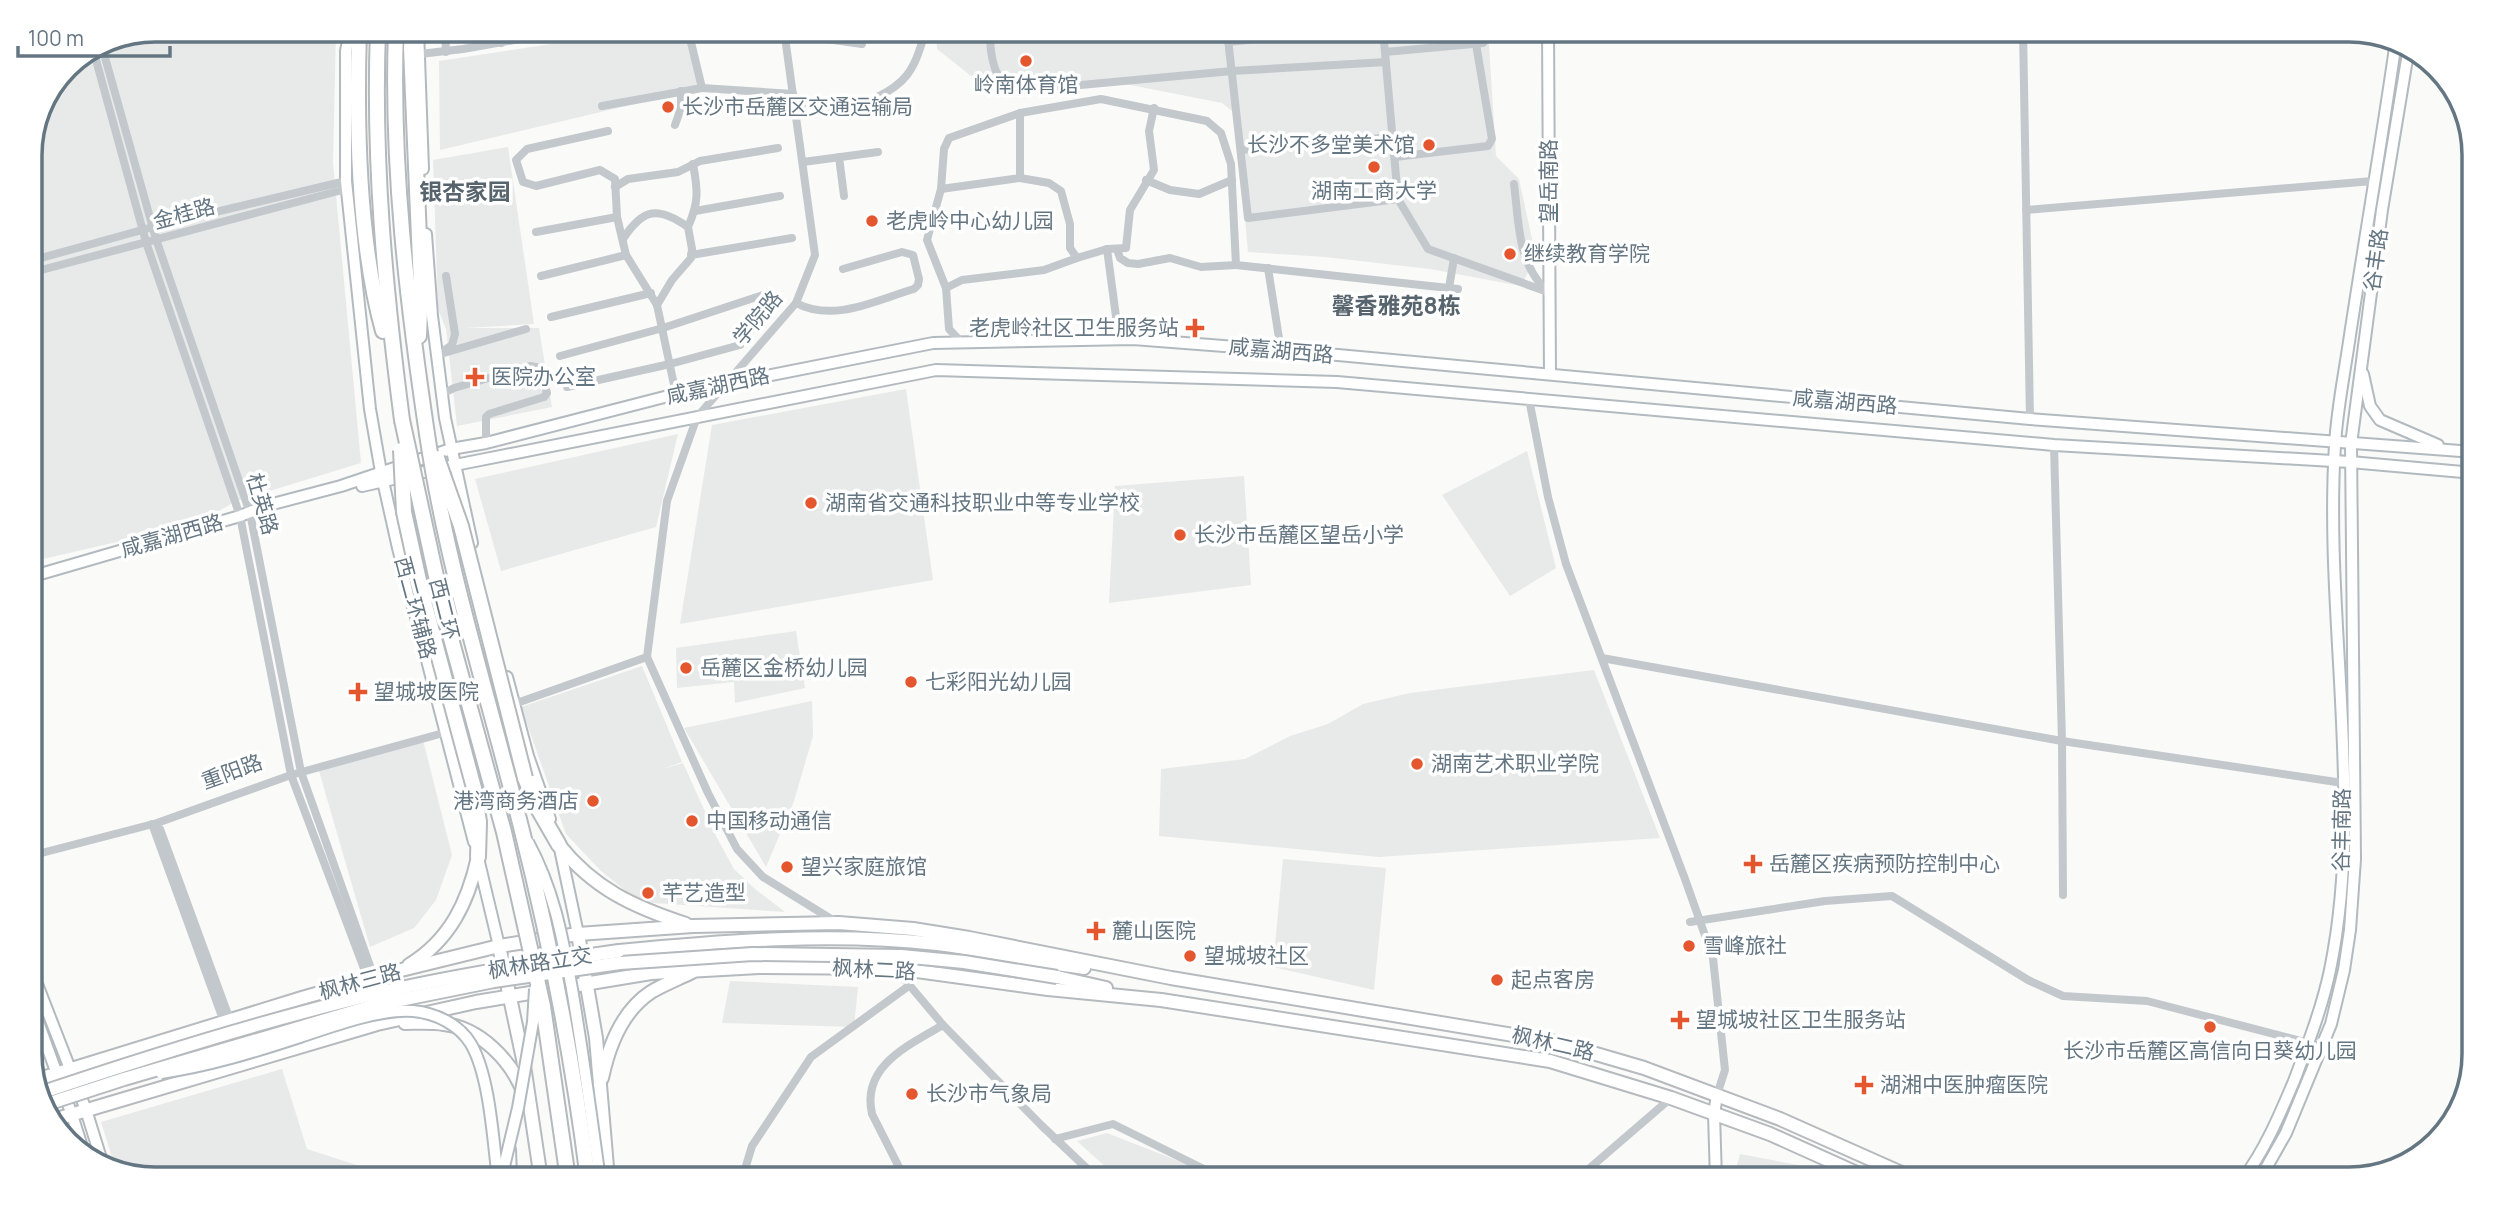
<svg xmlns="http://www.w3.org/2000/svg" width="2504" height="1209" font-family="Manrope,'Noto Sans SC',sans-serif">
<rect width="100%" height="100%" fill="#fafaf8"/>
<g fill="#e8e9e9">
<polygon points="155,30 336,30 333,163 361,463 234,502 199,523 30,562 30,147 67,66 107,39"/>
<polygon points="643,30 686,30 702,88 440,150 439,61"/>
<polygon points="936,30 1488,30 1496,156 1519,179 1536,257 1521,286 1430,269 1325,257 1248,252 1236,114 1222,103 1110,81 990,91 937,49"/>
<polygon points="508,147 534,324 465,328 539,328 552,407 457,426 446,329 438,309 433,160"/>
<polygon points="906,389 933,580 680,624 712,425"/>
<polygon points="678,434 656,527 501,571 475,479"/>
<polygon points="1527,451 1556,568 1510,596 1442,495"/>
<polygon points="1244,476 1251,585 1109,603 1115,486"/>
<polygon points="796,631 805,688 735,703 734,682 677,688 676,648"/>
<polygon points="642,666 682,762 662,769 683,763 717,838 734,869 755,889 785,912 639,902 600,870 566,834 521,707"/>
<polygon points="1594,670 1660,838 1379,857 1159,836 1161,769 1245,759 1290,736 1328,724 1363,704 1410,693"/>
<polygon points="812,701 813,736 794,801 766,867 684,728"/>
<polygon points="423,740 452,855 436,900 414,928 370,947 319,771"/>
<polygon points="1283,859 1386,868 1374,990 1273,967"/>
<polygon points="730,981 858,987 854,1027 722,1023"/>
<polygon points="282,1069 307,1149 400,1179 155,1179 116,1170 101,1122"/>
<polygon points="1107,1133 1217,1176 1233,1179 1119,1179 1077,1141"/>
<polygon points="1740,1154 1798,1165 1831,1179 1733,1179"/>
</g>
<g fill="none" stroke-linecap="round" stroke-linejoin="round">
<defs>
<g id="secondary">
<polyline points="350,30 346,51 346,181 370,409 381,472 398,548 474,842"/>
<polyline points="418,30 423,169"/>
<polyline points="1548,30 1550,374"/>
<polyline points="426,234 432,316 445,418 472,543"/>
<polyline points="2363,374 2370,406 2380,420 2438,445"/>
<polyline points="362,486 455,465 936,370 1337,382 2054,445 2350,462 2474,473"/>
<polyline points="30,577 240,516 265,506 341,486 451,449 486,443 676,394 933,343 1133,339 1338,355 2030,419 2474,452"/>
<polyline points="507,677 528,756 550,819"/>
<polyline points="559,844 578,934"/>
<polyline points="478,858 499,946"/>
<polyline points="30,966 86,1110 104,1168"/>
<polyline points="30,1000 72,1115 84,1153"/>
<polyline points="510,1149 511,1179"/>
<polyline points="1716,1179 1714,1114 1717,1095"/>
<path d="M2243 1179C2265 1150 2280 1114 2294 1081 2308 1044 2322 1008 2330 970 2365 801 2324 617 2335 445 2337 408 2345 371 2350 335 2365 237 2382 139 2396 41"/>
<polyline points="2260,1179 2286,1133 2331,1024 2344,970 2350,930 2355,859 2351,444 2382,210 2409,47"/>
</g>
<g id="primary">
<path d="M559 845C594 889 634 907 686 924"/>
<polyline points="578,934 596,1038 608,1179"/>
<polyline points="499,946 523,1059 541,1179"/>
<path d="M619 951C724 941 832 932 937 944 986 950 1035 962 1084 968"/>
<path d="M409 965C450 940 468 902 478 857"/>
<polyline points="1057,977 1106,988"/>
<path d="M405 1023C418 1023 431 1022 444 1024 480 1028 512 1061 524 1094"/>
<path d="M602 1078C609 1045 622 1011 651 992 664 984 678 979 692 972"/>
<polyline points="36,1080 302,998 393,972 499,946 578,934 693,926 839,923 913,929 969,938 1171,978 1555,1042 1644,1068 1780,1119 1915,1179"/>
<polyline points="50,1121 377,1024 476,1002 651,973 759,967 895,968 1048,989 1161,1000 1550,1061 1671,1098 1770,1134 1870,1179"/>
</g>
<g id="highway">
<path d="M359 30C356 124 358 240 383 331"/>
<path d="M378 30C373 161 385 290 402 420"/>
<path d="M396 30C391 165 407 300 427 434"/>
<polyline points="412,30 411,48 421,285 419,336"/>
<polyline points="525,778 537,807 559,845"/>
<polyline points="474,788 479,822 478,857"/>
</g>
</defs>
<use href="#secondary" stroke="#b3babf" stroke-width="14"/>
<use href="#primary" stroke="#b5babe" stroke-width="16"/>
<use href="#highway" stroke="#b4b9bd" stroke-width="18"/>
<g stroke="#c3c8cc" stroke-width="8">
<polyline points="445,30 446,52"/>
<polyline points="500,30 501,43"/>
<polyline points="560,30 560,32 581,30"/>
<path d="M992 30C988 40 992 65 998 75 1002 83 1008 86 1015 91L1232 71 1386 62"/>
<polyline points="1227,30 1248,218 1398,199"/>
<polyline points="1383,30 1398,199 1428,249 1548,292"/>
<polyline points="2023,30 2030,419"/>
<polyline points="784,33 862,44"/>
<polyline points="1228,42 1347,30"/>
<polyline points="101,43 156,239 250,513 301,772 374,977"/>
<polyline points="93,49 146,242 240,516 291,775 368,979"/>
<polyline points="1385,52 1483,43 1487,38 1486,30"/>
<polyline points="420,54 463,49 560,32"/>
<polyline points="702,88 793,94"/>
<path d="M794 102C808 104 824 108 838 108 860 107 893 93 907 75 917 62 921 45 926 30"/>
<polyline points="602,106 702,88 688,30"/>
<polyline points="675,125 681,108 681,91"/>
<polyline points="608,131 527,149 516,160 523,182 536,186 600,170 615,179 617,217 626,255 657,305 676,394"/>
<polyline points="1241,150 1393,137"/>
<polyline points="839,157 844,196"/>
<polyline points="1395,157 1488,146 1492,139 1476,44"/>
<polyline points="803,162 878,152"/>
<polyline points="1146,180 1170,190 1199,194 1232,180"/>
<path d="M1514 184C1519 222 1517 261 1545 289"/>
<polyline points="615,187 628,179 678,172 700,161 778,148"/>
<polyline points="941,189 1020,178 1020,113"/>
<polyline points="2026,210 2373,181"/>
<polyline points="695,211 780,196"/>
<path d="M688 227C699 202 698 191 693 164"/>
<polyline points="536,232 617,217"/>
<path d="M623 239C643 208 658 206 688 227L692 249 691 258 672 280 657 305"/>
<polyline points="1107,249 1119,339"/>
<polyline points="1117,249 1120,258 1128,263 1138,264 1170,258 1201,267 1236,265"/>
<polyline points="691,255 792,238"/>
<polyline points="1077,258 1107,249 1126,248 1130,210 1154,170 1149,131 1154,108"/>
<polyline points="30,261 153,227 346,181"/>
<polyline points="1268,268 1281,351"/>
<polyline points="30,273 346,189"/>
<polyline points="541,276 626,255"/>
<polyline points="946,288 962,280 1044,270 1077,258 1070,248 1070,224 1061,191 1049,183 1020,178"/>
<polyline points="1449,288 1454,258"/>
<path d="M796 303C834 323 876 300 914 289L918 285 919 279 913 255 902 252 843 269"/>
<polyline points="551,317 651,293"/>
<polyline points="962,343 949,329 946,288 927,240 941,189 944,149 949,138 1020,113 1101,99 1207,121 1221,133 1231,164 1236,265 1458,289"/>
<polyline points="446,349 452,345 455,334 446,276"/>
<polyline points="437,355 526,329"/>
<polyline points="560,356 663,328 766,294"/>
<polyline points="567,387 670,364 740,345"/>
<polyline points="442,394 454,388 530,366 541,368 547,393 544,397 489,414 486,417 486,443"/>
<polyline points="1529,399 1548,497 1566,564 1685,879 1713,958 1725,1070 1717,1095"/>
<polyline points="2054,445 2062,741 2063,895"/>
<polyline points="647,657 708,793 737,849 763,877 836,922"/>
<polyline points="1602,658 2062,741 2343,783"/>
<polyline points="514,704 647,657 667,501 697,417 796,303 815,255 784,30"/>
<polyline points="152,824 224,1022"/>
<polyline points="160,829 230,1020"/>
<polyline points="2470,829 2474,829"/>
<polyline points="30,856 157,823 291,775 447,732"/>
<polyline points="1690,922 1825,901 1892,896 2028,980 2063,996 2147,1001 2309,1043"/>
<polyline points="895,968 943,1025 1041,1125 1098,1179"/>
<polyline points="1055,1139 1113,1124 1218,1176"/>
<polyline points="742,1179 752,1146 811,1057 910,985"/>
<path d="M905 1179 872 1114C861 1066 909 1045 943 1025"/>
<polyline points="1577,1179 1671,1098"/>
</g>
<use href="#secondary" stroke="#fff" stroke-width="10"/>
<use href="#primary" stroke="#fff" stroke-width="12"/>
<use href="#highway" stroke="#fff" stroke-width="14"/>
<defs>
<g id="secondary-bridge">
<path d="M528 842C554 890 562 935 572 989 583 1052 591 1116 600 1179"/>
<path d="M161 1073C209 1066 254 1052 300 1037 330 1027 382 1008 413 1011 435 1013 459 1024 471 1044 490 1077 493 1141 498 1179"/>
<polyline points="501,1179 518,1108 533,1022 535,989"/>
</g>
<g id="primary-bridge">
<path d="M40 1093C153 1055 267 1019 383 992 461 974 540 962 619 951"/>
<polyline points="44,1105 124,1079 380,1004 494,981 620,963 753,954 901,956 964,962 1057,977"/>
</g>
<g id="highway-bridge">
<polyline points="402,420 444,613 504,832 543,1006 568,1179"/>
<path d="M427 434C447 569 489 698 522 831 551 946 573 1061 588 1179"/>
<polyline points="401,450 404,512 422,594 474,788"/>
<polyline points="437,458 461,526 525,778"/>
</g>
</defs>
<use href="#secondary-bridge" stroke="#b3babf" stroke-width="14" stroke-linecap="butt"/>
<use href="#primary-bridge" stroke="#b5babe" stroke-width="16" stroke-linecap="butt"/>
<use href="#highway-bridge" stroke="#b4b9bd" stroke-width="18" stroke-linecap="butt"/>
<use href="#secondary-bridge" stroke="#fff" stroke-width="10"/>
<use href="#primary-bridge" stroke="#fff" stroke-width="12"/>
<use href="#highway-bridge" stroke="#fff" stroke-width="14"/>
</g>
<g fill="#e4572e" stroke="#fff" stroke-width="2.5">
<circle cx="1026" cy="61" r="7"/>
<circle cx="668" cy="107" r="7"/>
<circle cx="1429" cy="145" r="7"/>
<circle cx="1374" cy="167" r="7"/>
<circle cx="872" cy="221" r="7"/>
<circle cx="1510" cy="254" r="7"/>
<path d="M1191.5 317.5h7v7h7v7h-7v7h-7v-7h-7v-7h7z"/>
<path d="M471.5 366.5h7v7h7v7h-7v7h-7v-7h-7v-7h7z"/>
<circle cx="811" cy="503" r="7"/>
<circle cx="1180" cy="535" r="7"/>
<circle cx="686" cy="668" r="7"/>
<circle cx="911" cy="682" r="7"/>
<path d="M354.5 681.5h7v7h7v7h-7v7h-7v-7h-7v-7h7z"/>
<circle cx="1417" cy="764" r="7"/>
<circle cx="593" cy="801" r="7"/>
<circle cx="692" cy="821" r="7"/>
<path d="M1749.5 853.5h7v7h7v7h-7v7h-7v-7h-7v-7h7z"/>
<circle cx="787" cy="867" r="7"/>
<circle cx="648" cy="893" r="7"/>
<path d="M1092.5 920.5h7v7h7v7h-7v7h-7v-7h-7v-7h7z"/>
<circle cx="1689" cy="946" r="7"/>
<circle cx="1190" cy="956" r="7"/>
<circle cx="1497" cy="980" r="7"/>
<path d="M1676.5 1009.5h7v7h7v7h-7v7h-7v-7h-7v-7h7z"/>
<circle cx="2210" cy="1027" r="7"/>
<path d="M1860.5 1074.5h7v7h7v7h-7v7h-7v-7h-7v-7h7z"/>
<circle cx="912" cy="1094" r="7"/>
</g>
<g text-anchor="middle" stroke-width="7" stroke-linejoin="round" paint-order="stroke">
<g font-size="21" fill="#657683" stroke="#fff" text-anchor="start">
<text x="1026" y="92" text-anchor="middle">岭南体育馆</text>
<text x="682" y="114">长沙市岳麓区交通运输局</text>
<text x="1415" y="152" text-anchor="end">长沙不多堂美术馆</text>
<text x="1374" y="198" text-anchor="middle">湖南工商大学</text>
<text x="886" y="228">老虎岭中心幼儿园</text>
<text x="1524" y="261">继续教育学院</text>
<text x="1179" y="335" text-anchor="end">老虎岭社区卫生服务站</text>
<text x="491" y="384">医院办公室</text>
<text x="825" y="510">湖南省交通科技职业中等专业学校</text>
<text x="1194" y="542">长沙市岳麓区望岳小学</text>
<text x="700" y="675">岳麓区金桥幼儿园</text>
<text x="925" y="689">七彩阳光幼儿园</text>
<text x="374" y="699">望城坡医院</text>
<text x="1431" y="771">湖南艺术职业学院</text>
<text x="579" y="808" text-anchor="end">港湾商务酒店</text>
<text x="706" y="828">中国移动通信</text>
<text x="1769" y="871">岳麓区疾病预防控制中心</text>
<text x="801" y="874">望兴家庭旅馆</text>
<text x="662" y="900">芊艺造型</text>
<text x="1112" y="938">麓山医院</text>
<text x="1703" y="953">雪峰旅社</text>
<text x="1204" y="963">望城坡社区</text>
<text x="1511" y="987">起点客房</text>
<text x="1696" y="1027">望城坡社区卫生服务站</text>
<text x="2210" y="1058" text-anchor="middle">长沙市岳麓区高信向日葵幼儿园</text>
<text x="1880" y="1092">湖湘中医肿瘤医院</text>
<text x="926" y="1101">长沙市气象局</text>
</g>
<g font-size="21" fill="#657683" stroke="#fff">
<text transform="translate(1549 181) rotate(-90)" y="7">望岳南路</text>
<text transform="translate(184 214) rotate(-15)" y="7">金桂路</text>
<text transform="translate(2376 260) rotate(-82)" y="7">谷丰路</text>
<text transform="translate(758 318) rotate(-50)" y="7">学院路</text>
<text transform="translate(1281 351) rotate(5)" y="7">咸嘉湖西路</text>
<text transform="translate(718 386) rotate(-12)" y="7">咸嘉湖西路</text>
<text transform="translate(1845 402) rotate(5)" y="7">咸嘉湖西路</text>
<text transform="translate(262 504) rotate(74)" y="7">杜英路</text>
<text transform="translate(172 536) rotate(-16)" y="7">咸嘉湖西路</text>
<text transform="translate(415 608) rotate(75)" y="7">西二环辅路</text>
<text transform="translate(444 609) rotate(76)" y="7">西二环</text>
<text transform="translate(232 772) rotate(-20)" y="7">重阳路</text>
<text transform="translate(2342 830) rotate(-89)" y="7">谷丰南路</text>
<text transform="translate(540 963) rotate(-9)" y="7">枫林路立交</text>
<text transform="translate(874 970) rotate(3)" y="7">枫林二路</text>
<text transform="translate(360 982) rotate(-15)" y="7">枫林三路</text>
<text transform="translate(1553 1044) rotate(13)" y="7">枫林二路</text>
</g>
<g font-size="23" font-weight="bold" fill="#57646e" stroke="#fff">
<text x="465" y="200">银杏家园</text>
<text x="1396" y="314">馨香雅苑8栋</text>
</g>
</g>
<path d="M0 0H2504V1209H0ZM155 42H2349A113 113 0 0 1 2462 155V1054A113 113 0 0 1 2349 1167H155A113 113 0 0 1 42 1054V155A113 113 0 0 1 155 42Z" fill="#fff" fill-rule="evenodd"/>
<path fill="none" stroke="#657683" stroke-width="3.5" d="M155 42H2349A113 113 0 0 1 2462 155V1054A113 113 0 0 1 2349 1167H155A113 113 0 0 1 42 1054V155A113 113 0 0 1 155 42Z"/>
<path d="M18 46v10h152v-10" fill="none" stroke="#657683" stroke-width="3.5"/>
<text x="28" y="46" font-size="21" fill="#657683" stroke="#ffffff" stroke-width="5" paint-order="stroke">100 m</text>
</svg>
